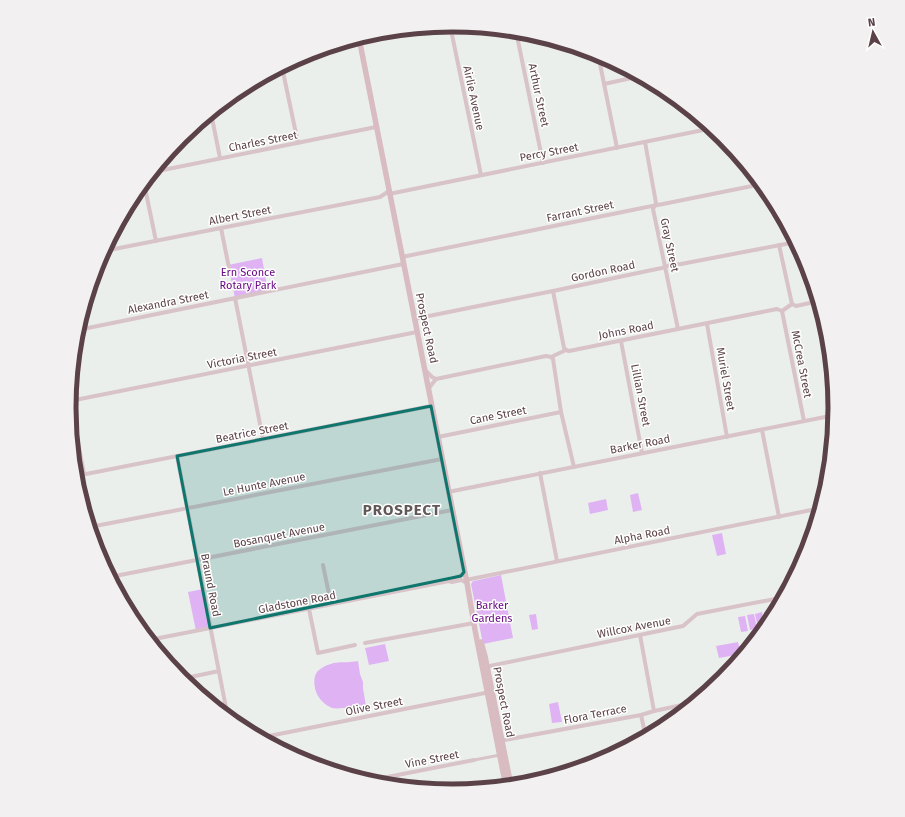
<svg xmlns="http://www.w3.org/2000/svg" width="905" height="817" font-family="'Fira Sans',sans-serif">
<rect width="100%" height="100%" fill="#ebefec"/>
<g fill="#dfb3f3">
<polygon points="262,258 268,292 235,298 228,265"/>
<polygon points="638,493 642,510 633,512 630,495"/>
<polygon points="606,499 608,510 590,514 588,503"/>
<polygon points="722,533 726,554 717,556 712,535"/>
<polygon points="501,575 513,638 483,644 471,584 473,581 474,581"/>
<polygon points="203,589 210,628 196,631 188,592"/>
<polygon points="771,611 773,619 767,627 764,612"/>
<polygon points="762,612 765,628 758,629 755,614"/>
<polygon points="536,614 538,629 532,630 529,615"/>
<polygon points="754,614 757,629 750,630 747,615"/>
<polygon points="745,616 748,631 741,632 738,617"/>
<polygon points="738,642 741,654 719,658 716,646"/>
<polygon points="385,644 389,661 369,665 365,648"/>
<path d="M358 661 360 674 363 682V688L366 706 345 710V708C341 708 336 709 332 708 327 706 321 701 318 696 314 689 312 675 319 670 334 659 342 664 358 661Z"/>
<polygon points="558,702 562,722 552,723 549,704"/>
</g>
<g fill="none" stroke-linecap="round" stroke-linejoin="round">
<polyline stroke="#d8c3c8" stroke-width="3" points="474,760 500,755"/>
<g stroke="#d8c3c8" stroke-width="4">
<polyline points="450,25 481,175"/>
<polyline points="516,31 543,163"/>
<polyline points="598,54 617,148"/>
<polyline points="282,67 298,143"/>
<polyline points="604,84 641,76"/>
<polyline points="211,113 220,158"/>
<polyline points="645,142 656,203 653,209 678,329"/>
<polyline points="153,172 376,127"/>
<polyline points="144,183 156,241"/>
<polyline points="389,194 713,128"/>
<polyline points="221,228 230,273"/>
<polyline points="779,245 792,304"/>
<polyline points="104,251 221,228 380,197 389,191"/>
<polyline points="402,257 647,207 663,204 668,203 762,184"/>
<polyline points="553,291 564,348 566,350"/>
<polyline points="235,298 263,439"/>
<polyline points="782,311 804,421"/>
<polyline points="414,319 553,291 652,270 662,268 670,265 681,264 796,242"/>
<polyline points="707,324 727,437"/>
<polyline points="78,330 403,264"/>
<polyline points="621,341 642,453"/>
<polyline points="551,357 553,359 561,412 574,467"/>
<polyline points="426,371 432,377 436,379 546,356 551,357 566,350 569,351 777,309 782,311 792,304 796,306 819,301"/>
<polyline points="429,388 436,379"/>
<polyline points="70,401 417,332"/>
<polyline points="70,401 84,474"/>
<polyline points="762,430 779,517"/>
<polyline points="438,437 561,412"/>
<polyline points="177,456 228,718"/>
<polyline points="540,473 557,561"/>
<polyline points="76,476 431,406"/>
<polyline points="448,492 835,415"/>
<polyline points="813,510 816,525"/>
<polyline points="90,527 442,459"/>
<polyline points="323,565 331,604"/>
<polyline points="110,577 452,510"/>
<polyline points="466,580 821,508"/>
<path d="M449 581C454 576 460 579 464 572"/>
<polyline points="309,609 318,653 355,645"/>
<polyline points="640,635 654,711"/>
<polyline points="149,640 449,581 452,582 461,580 467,583"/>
<polyline points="365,643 474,623"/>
<polyline points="485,667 683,626 697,614 785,597"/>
<polyline points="181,679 219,671"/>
<polyline points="641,715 646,738"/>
<polyline points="259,738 490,692"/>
<polyline points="499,741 641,715 654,711 696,702"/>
<polyline points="367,781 474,760"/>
</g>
<g stroke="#d8bcc1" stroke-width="5.5">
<polyline points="359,38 467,583 475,630 506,787"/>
<polyline points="481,642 485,656 511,786"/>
</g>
</g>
<path fill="#0f766e" fill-opacity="0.2" stroke="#0f766e" stroke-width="3" stroke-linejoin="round" d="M431 406 464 572 461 576 210 628 177 456Z"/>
<g text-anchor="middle" stroke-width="3" stroke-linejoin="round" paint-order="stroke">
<g font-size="11" fill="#5b4248" stroke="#fff">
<text transform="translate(539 95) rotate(78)" y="4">Arthur Street</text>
<text transform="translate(474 98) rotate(78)" y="4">Airlie Avenue</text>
<text transform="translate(263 141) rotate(-11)" y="4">Charles Street</text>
<text transform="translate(549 152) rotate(-11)" y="4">Percy Street</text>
<text transform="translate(580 211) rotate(-12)" y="4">Farrant Street</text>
<text transform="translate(240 215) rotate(-11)" y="4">Albert Street</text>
<text transform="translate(670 245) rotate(78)" y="4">Gray Street</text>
<text transform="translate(603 271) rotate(-12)" y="4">Gordon Road</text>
<text transform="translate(168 302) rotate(-11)" y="4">Alexandra Street</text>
<text transform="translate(427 328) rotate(78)" y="4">Prospect Road</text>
<text transform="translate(626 330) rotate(-11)" y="4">Johns Road</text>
<text transform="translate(242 358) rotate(-11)" y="4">Victoria Street</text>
<text transform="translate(802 364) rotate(79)" y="4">McCrea Street</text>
<text transform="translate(726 379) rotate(80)" y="4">Muriel Street</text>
<text transform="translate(641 395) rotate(79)" y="4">Lillian Street</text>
<text transform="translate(498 415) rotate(-11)" y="4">Cane Street</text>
<text transform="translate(252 432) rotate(-11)" y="4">Beatrice Street</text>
<text transform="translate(640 444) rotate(-11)" y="4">Barker Road</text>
<text transform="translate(264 484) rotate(-11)" y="4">Le Hunte Avenue</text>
<text transform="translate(279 535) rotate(-11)" y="4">Bosanquet Avenue</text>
<text transform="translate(642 535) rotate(-11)" y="4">Alpha Road</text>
<text transform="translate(211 585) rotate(79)" y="4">Braund Road</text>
<text transform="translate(297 602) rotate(-11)" y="4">Gladstone Road</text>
<text transform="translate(634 627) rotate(-11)" y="4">Willcox Avenue</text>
<text transform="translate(504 702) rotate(79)" y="4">Prospect Road</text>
<text transform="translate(374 706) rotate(-11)" y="4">Olive Street</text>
<text transform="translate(595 714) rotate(-11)" y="4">Flora Terrace</text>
<text transform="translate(432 759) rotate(-11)" y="4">Vine Street</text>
</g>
<g font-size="11" fill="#6a0c84" stroke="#fff">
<text x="248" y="276">Ern Sconce<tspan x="248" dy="13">Rotary Park</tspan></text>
<text x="492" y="609">Barker<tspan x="492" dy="13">Gardens</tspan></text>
</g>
<g font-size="15" font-weight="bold" letter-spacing="1" fill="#625859" stroke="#fff">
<text x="402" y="515">PROSPECT</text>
</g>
</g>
<path d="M0 0H905V817H0ZM76 408a376 376 0 1 1 752 0a376 376 0 1 1-752 0Z" fill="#f2f0f0" fill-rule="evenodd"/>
<path fill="none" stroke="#5b4248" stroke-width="5" d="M76 408a376 376 0 1 1 752 0a376 376 0 1 1-752 0Z"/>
<g transform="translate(873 32) rotate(352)" stroke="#ffffff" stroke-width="3" paint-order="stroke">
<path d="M0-3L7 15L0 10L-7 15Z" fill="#5b4248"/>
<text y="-6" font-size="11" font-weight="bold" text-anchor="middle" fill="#5b4248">N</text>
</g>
</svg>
